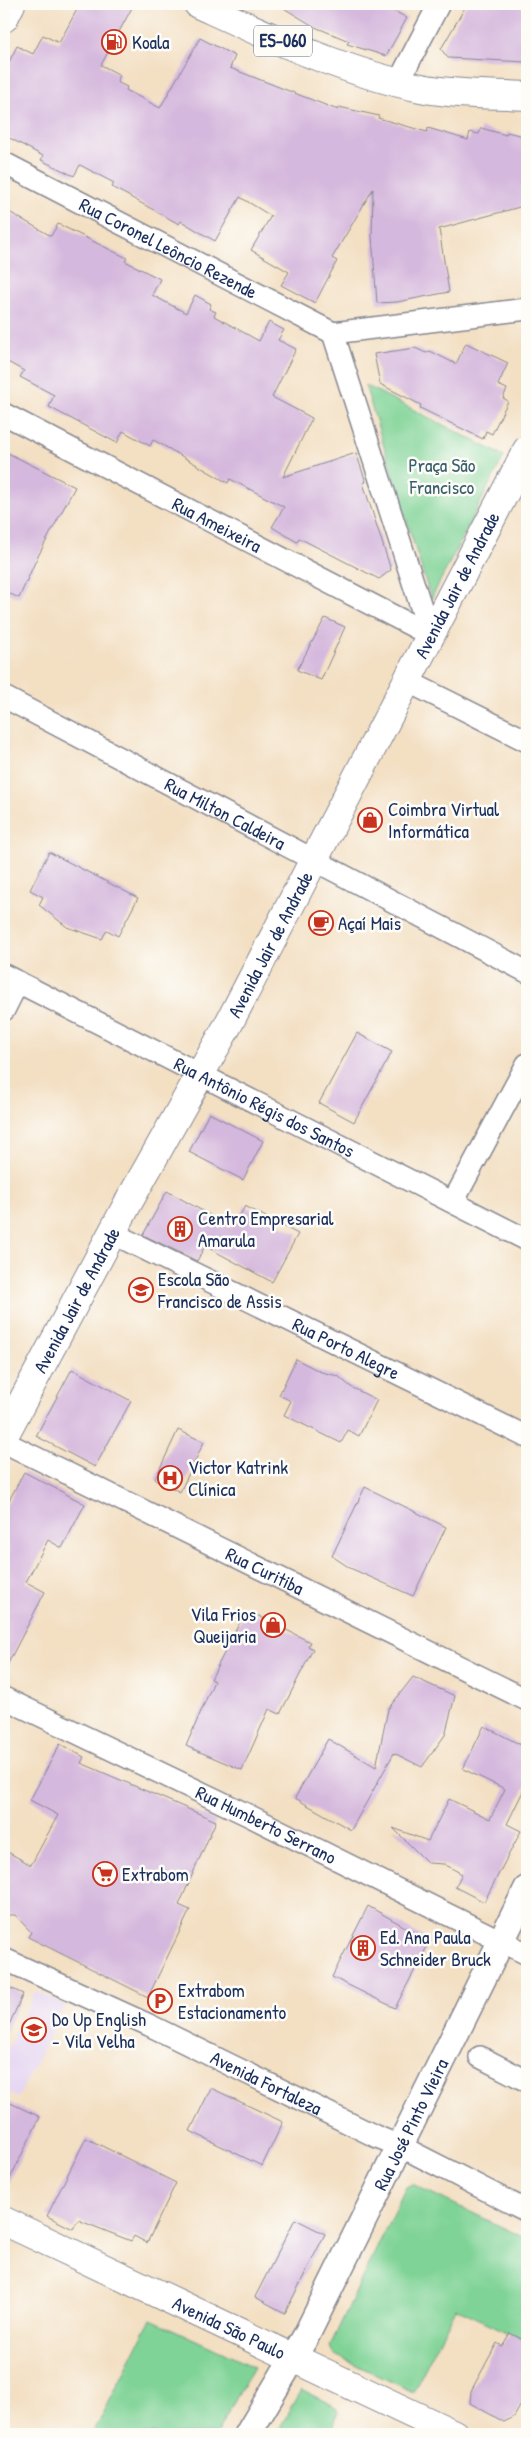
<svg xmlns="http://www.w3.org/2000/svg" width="531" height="2438" font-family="'Patrick Hand',sans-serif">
<rect width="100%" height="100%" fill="#fdfcf7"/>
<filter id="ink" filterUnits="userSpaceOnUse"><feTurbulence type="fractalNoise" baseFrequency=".02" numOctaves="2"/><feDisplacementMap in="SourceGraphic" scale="10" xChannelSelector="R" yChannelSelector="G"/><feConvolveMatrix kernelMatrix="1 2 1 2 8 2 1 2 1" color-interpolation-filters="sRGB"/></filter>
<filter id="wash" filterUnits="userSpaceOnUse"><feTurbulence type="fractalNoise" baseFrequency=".0096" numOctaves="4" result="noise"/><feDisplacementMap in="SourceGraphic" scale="20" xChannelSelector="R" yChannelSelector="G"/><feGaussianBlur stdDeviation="1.12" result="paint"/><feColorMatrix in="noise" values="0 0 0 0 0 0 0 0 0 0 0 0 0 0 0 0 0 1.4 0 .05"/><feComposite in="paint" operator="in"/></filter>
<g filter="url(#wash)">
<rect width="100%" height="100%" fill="#f3dfc2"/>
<polygon fill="#e4d3f2" points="35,1991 65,2005 18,2098 4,2091 4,2056"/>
<g fill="#7fd396" stroke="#4d817a">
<polygon points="365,385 504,456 431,599"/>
<polygon points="412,2184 527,2239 527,2333 524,2340 456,2308 413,2392 333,2354 330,2346 406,2187"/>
<polygon points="151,2319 254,2367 216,2434 93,2434"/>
<polygon points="302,2390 338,2408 332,2434 276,2434"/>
</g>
<g id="blocks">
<g fill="#d5b8dd">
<polygon points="80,4 134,4 101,65 120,75 117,82 127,87 126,90 160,108 200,38 235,56 230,68 338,110 339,107 379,116 378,118 427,132 428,128 468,140 470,132 479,134 481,128 506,135 507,132 527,137 527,205 439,229 449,292 397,302 377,303 372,236 373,189 332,258 337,261 315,303 281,285 289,272 251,250 271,216 240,197 215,241 181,221 179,224 112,187 114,183 80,165 74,176 41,160 43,156 4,135 4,72 17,46 33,54 43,35 59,43"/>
<polygon points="277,4 381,4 407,18 386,56 347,44 349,41 315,27"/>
<polygon points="467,4 517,4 527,9 526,62 448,58 441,49"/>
<polygon points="4,209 51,236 58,224 127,258 125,261 160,279 152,295 186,313 195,295 211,304 209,309 216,312 214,316 259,341 269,322 284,330 278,340 296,349 272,397 312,418 283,477 356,453 366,482 363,483 391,570 379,579 299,538 297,542 272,527 284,507 230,479 228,483 159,443 153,440 150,446 123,431 117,443 49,407 54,395 20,377 24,371 4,360"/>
<polygon points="466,343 508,363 498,385 507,389 503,398 508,401 492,434 486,431 483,439 420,408 421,405 380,384 374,354 415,348 426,353 430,351 456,364"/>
<polygon points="4,451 75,487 36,560 19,598 4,591"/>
<polygon points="325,618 345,627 321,680 297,670"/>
<polygon points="49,852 138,898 118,936 107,930 102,939 67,927 39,905 43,897 30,890"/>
<polygon points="357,1033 392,1052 354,1122 319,1103"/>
<polygon points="209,1113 263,1141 243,1180 189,1152"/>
<polygon points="167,1191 233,1228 245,1206 298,1234 272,1282 205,1246 197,1261 143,1235"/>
<polygon points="296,1359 321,1372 338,1376 351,1387 377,1400 359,1436 348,1430 341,1443 284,1415 291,1401 279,1395"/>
<polygon points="72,1369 131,1401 95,1467 36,1436"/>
<polygon points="178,1430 204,1442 180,1492 155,1479"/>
<polygon points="24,1472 85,1504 62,1548 48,1540 26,1582 45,1592 4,1671 4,1510"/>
<polygon points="365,1487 446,1527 413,1596 350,1568 332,1556"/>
<polygon points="251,1612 310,1642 308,1646 313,1649 280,1714 269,1709 242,1770 186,1746 214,1681 211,1679 244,1614 249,1617"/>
<polygon points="413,1677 455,1696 445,1735 422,1767 394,1753 351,1830 295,1798 328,1739 376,1767 388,1709"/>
<polygon points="484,1726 527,1748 527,1783 507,1824 521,1831 484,1902 455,1887 462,1874 444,1864 428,1863 393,1828 428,1841 449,1799 490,1819 505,1789 463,1769"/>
<polygon points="60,1744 84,1757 81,1763 216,1821 179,1905 190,1910 148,1997 28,1937 31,1932 15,1915 4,1915 4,1850 31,1865 58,1815 30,1800"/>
<polygon points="368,1906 430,1941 395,2008 332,1977"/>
<polygon points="4,1985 23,1994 4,2036"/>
<polygon points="211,2088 283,2122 262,2166 190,2131"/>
<polygon points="4,2100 40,2117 4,2191"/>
<polygon points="86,2138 176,2183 147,2243 134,2236 131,2241 78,2220 73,2229 47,2216"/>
<polygon points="295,2219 325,2234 285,2313 255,2297"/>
<polygon points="510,2333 527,2342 527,2394 514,2417 504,2422 470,2403 471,2391 497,2343 502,2346"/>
</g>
</g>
</g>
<g filter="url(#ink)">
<use href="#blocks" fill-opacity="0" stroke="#878790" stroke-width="1"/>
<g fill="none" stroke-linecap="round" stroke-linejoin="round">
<defs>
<g id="minor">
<polyline points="398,83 439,4"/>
<path id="s1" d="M4 163 333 333 527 309"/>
<polyline points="333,333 430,635"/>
<path id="s2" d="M4 414 430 635"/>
<polyline points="409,682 527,741"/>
<path id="s3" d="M4 697 527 972"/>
<path id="s4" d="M4 975 527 1240"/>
<polyline points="4,1010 18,982"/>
<polyline points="453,1202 527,1064"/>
<path id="s5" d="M112 1233 527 1437"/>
<path id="s6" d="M4 1442 527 1700"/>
<path id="s7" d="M4 1698 250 1816 527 1954"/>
<path id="s8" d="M4 1959 149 2025 375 2136 400 2146 527 2211"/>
<polyline points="480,2057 527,2081"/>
</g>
<g id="tertiary">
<path id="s9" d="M248 2434 306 2336 527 1889"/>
</g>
<g id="secondary">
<polyline points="4,18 11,4"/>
<path id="s10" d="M4 1436 127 1205 228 1025 527 450"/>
<path id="s11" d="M4 2221 454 2434"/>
</g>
<path id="primary" d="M198 4C270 37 343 72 421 88 456 95 492 94 527 96"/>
</defs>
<use href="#minor" stroke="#878790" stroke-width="24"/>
<use href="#tertiary" stroke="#878790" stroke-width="29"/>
<use href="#secondary" stroke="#878790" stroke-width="30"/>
<use href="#primary" stroke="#878790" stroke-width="30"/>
<use href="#minor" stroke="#fff" stroke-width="21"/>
<use href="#tertiary" stroke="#fff" stroke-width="26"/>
<use href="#secondary" stroke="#fff" stroke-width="28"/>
<use href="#primary" stroke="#fff" stroke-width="28"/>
</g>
</g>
<defs>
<symbol id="fuel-ring" viewBox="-11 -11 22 22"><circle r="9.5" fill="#fdfcf7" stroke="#c8321e" stroke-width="1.5"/><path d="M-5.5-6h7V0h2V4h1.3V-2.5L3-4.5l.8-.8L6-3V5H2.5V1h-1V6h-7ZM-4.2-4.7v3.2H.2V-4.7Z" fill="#c8321e"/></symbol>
<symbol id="shop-ring" viewBox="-11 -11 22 22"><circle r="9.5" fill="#fdfcf7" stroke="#c8321e" stroke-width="1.5"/><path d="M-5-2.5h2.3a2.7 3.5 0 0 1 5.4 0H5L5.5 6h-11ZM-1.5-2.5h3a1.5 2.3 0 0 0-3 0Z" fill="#c8321e"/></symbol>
<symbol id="cafe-ring" viewBox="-11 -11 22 22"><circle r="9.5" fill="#fdfcf7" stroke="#c8321e" stroke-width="1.5"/><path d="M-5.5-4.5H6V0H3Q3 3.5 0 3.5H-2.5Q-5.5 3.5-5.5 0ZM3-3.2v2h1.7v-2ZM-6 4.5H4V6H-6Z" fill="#c8321e"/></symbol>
<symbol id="building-ring" viewBox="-11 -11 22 22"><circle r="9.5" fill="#fdfcf7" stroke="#c8321e" stroke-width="1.5"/><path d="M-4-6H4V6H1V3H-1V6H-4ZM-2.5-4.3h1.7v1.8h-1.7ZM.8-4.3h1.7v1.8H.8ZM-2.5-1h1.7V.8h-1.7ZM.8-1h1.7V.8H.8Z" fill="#c8321e"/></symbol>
<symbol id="school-ring" viewBox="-11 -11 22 22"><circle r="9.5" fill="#fdfcf7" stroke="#c8321e" stroke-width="1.5"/><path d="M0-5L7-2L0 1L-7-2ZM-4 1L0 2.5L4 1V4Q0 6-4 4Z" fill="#c8321e"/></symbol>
<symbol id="hospital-ring" viewBox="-11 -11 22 22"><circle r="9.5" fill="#fdfcf7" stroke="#c8321e" stroke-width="1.5"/><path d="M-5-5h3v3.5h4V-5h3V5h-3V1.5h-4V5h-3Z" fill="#c8321e"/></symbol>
<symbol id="supermarket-ring" viewBox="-11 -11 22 22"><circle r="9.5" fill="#fdfcf7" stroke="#c8321e" stroke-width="1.5"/><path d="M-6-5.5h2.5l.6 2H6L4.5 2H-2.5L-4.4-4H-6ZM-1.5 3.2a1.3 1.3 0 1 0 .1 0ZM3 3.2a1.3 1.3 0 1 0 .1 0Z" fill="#c8321e"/></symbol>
<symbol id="parking-ring" viewBox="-11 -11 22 22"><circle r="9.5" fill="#fdfcf7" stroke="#c8321e" stroke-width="1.5"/><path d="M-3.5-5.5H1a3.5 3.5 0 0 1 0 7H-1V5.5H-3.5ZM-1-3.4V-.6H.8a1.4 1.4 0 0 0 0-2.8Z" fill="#c8321e"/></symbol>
</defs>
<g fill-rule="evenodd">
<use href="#fuel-ring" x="100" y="28" width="28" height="28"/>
<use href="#shop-ring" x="356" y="806" width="28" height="28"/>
<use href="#cafe-ring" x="307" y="909" width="28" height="28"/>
<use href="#building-ring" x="166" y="1215" width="28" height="28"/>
<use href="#school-ring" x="127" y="1276" width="28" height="28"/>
<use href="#hospital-ring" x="156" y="1464" width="28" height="28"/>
<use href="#shop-ring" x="259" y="1611" width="28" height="28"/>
<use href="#supermarket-ring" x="91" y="1860" width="28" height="28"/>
<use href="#building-ring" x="349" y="1934" width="28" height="28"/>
<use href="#parking-ring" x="146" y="1987" width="28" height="28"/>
<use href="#school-ring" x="20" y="2016" width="28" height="28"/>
</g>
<g text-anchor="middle" stroke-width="5" stroke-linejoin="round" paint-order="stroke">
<rect fill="#fdfcf7" stroke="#5f6c8c" stroke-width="1" x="254" y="25.5" width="58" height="31" rx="4"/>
<g font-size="18" font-weight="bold" fill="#1b2f5e">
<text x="283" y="47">ES-060</text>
</g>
<g font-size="19" fill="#1b2f5e" stroke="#fdfcf7" text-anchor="start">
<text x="132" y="49">Koala</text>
<text x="388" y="816">Coimbra Virtual<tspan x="388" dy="22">Informática</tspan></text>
<text x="338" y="930">Açaí Mais</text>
<text x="198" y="1225">Centro Empresarial<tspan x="198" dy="22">Amarula</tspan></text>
<text x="158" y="1286">Escola São<tspan x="158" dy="22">Francisco de Assis</tspan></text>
<text x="188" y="1474">Victor Katrink<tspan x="188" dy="22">Clínica</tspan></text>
<text x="256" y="1621" text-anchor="end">Vila Frios<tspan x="256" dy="22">Queijaria</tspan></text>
<text x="122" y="1881">Extrabom</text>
<text x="380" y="1944">Ed. Ana Paula<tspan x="380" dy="22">Schneider Bruck</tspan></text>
<text x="178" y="1997">Extrabom<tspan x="178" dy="22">Estacionamento</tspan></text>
<text x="52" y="2026">Do Up English<tspan x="52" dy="22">- Vila Velha</tspan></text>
</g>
<g font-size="19" fill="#1b2f5e" stroke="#fdfcf7">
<text dy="7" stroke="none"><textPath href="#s1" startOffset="185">Rua Coronel Leôncio Rezende</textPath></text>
<text dy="7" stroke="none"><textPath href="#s2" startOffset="240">Rua Ameixeira</textPath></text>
<text dy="7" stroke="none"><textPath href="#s10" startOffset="964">Avenida Jair de Andrade</textPath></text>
<text dy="7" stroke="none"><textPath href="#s3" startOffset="250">Rua Milton Caldeira</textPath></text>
<text dy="7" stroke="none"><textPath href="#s10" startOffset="559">Avenida Jair de Andrade</textPath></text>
<text dy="7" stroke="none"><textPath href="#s4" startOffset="292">Rua Antônio Régis dos Santos</textPath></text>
<text dy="7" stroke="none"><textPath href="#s10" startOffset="154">Avenida Jair de Andrade</textPath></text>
<text dy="7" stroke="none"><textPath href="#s5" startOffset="261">Rua Porto Alegre</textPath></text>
<text dy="7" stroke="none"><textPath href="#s6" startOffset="291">Rua Curitiba</textPath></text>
<text dy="7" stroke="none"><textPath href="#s7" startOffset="291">Rua Humberto Serrano</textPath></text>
<text dy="7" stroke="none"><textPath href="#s8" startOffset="290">Avenida Fortaleza</textPath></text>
<text dy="7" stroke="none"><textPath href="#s9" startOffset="350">Rua José Pinto Vieira</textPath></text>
<text dy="7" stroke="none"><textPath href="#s11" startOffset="249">Avenida São Paulo</textPath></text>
</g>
<g font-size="19" fill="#39606f" stroke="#fdfcf7">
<text x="442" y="472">Praça São<tspan x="442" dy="22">Francisco</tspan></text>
</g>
</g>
<rect width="531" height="2438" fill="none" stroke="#fdfcf7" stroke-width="20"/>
</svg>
